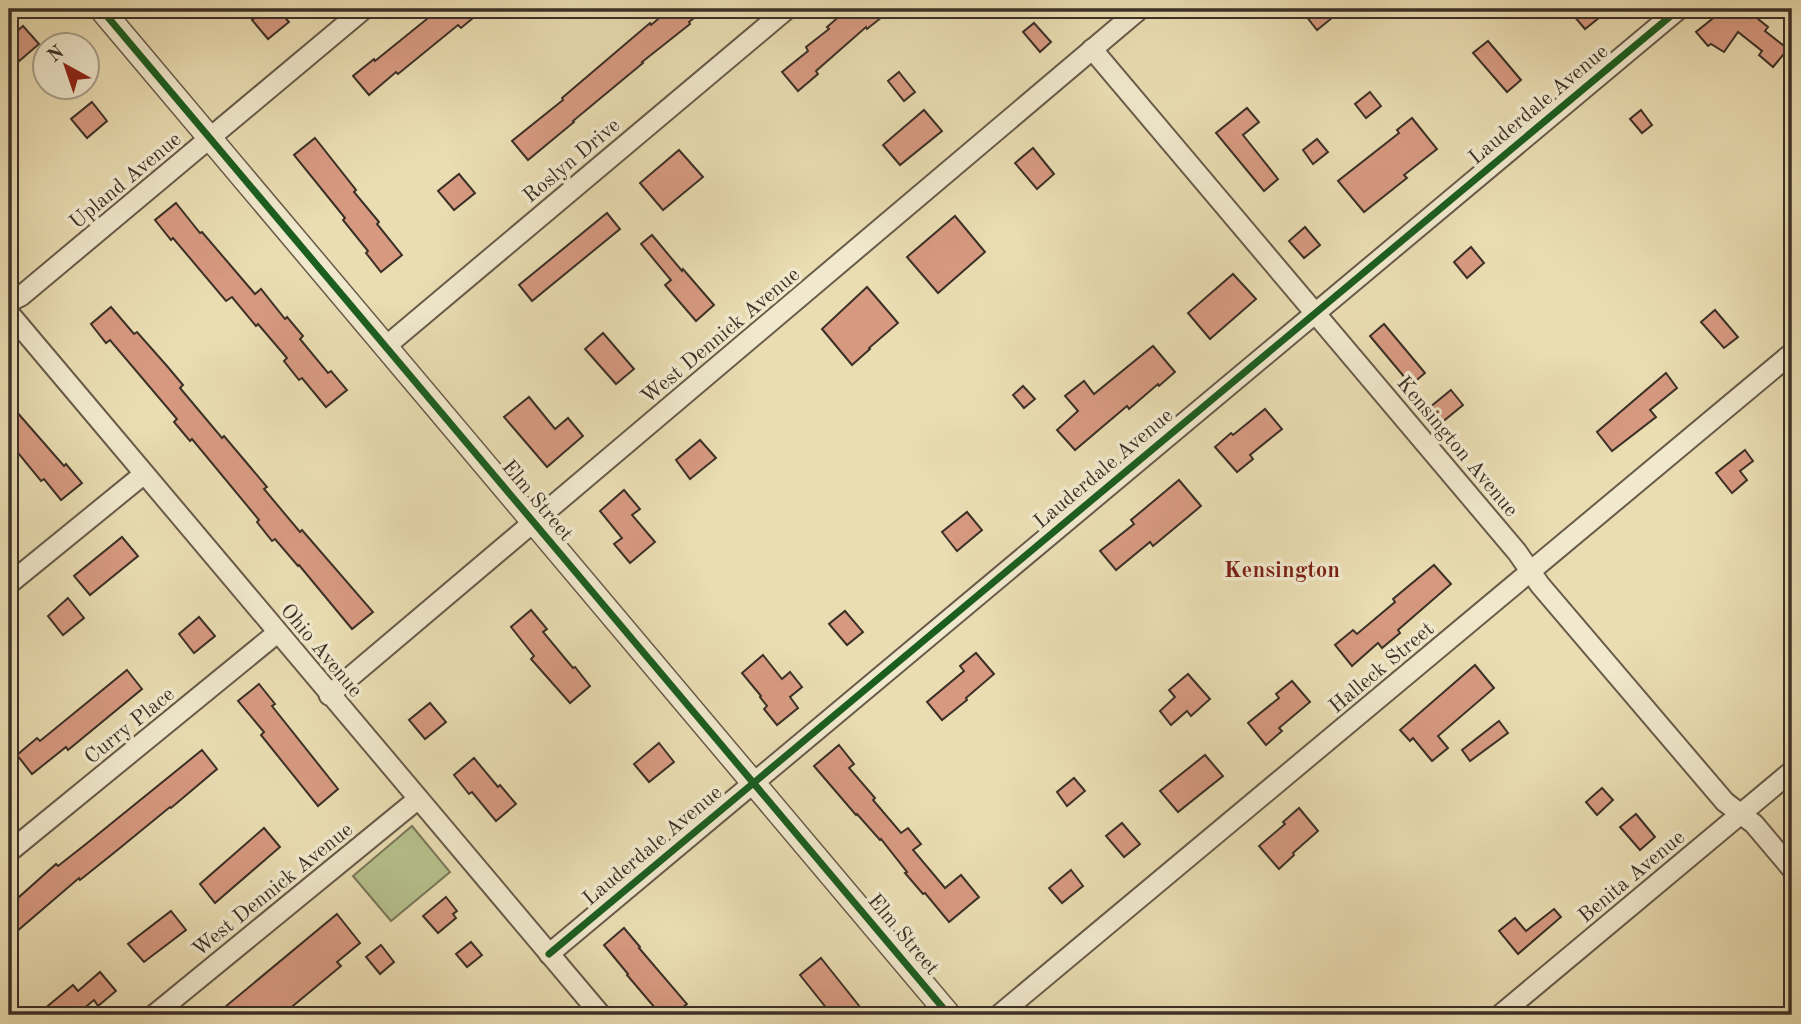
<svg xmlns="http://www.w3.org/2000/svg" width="1801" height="1024" font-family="'Old Standard TT',serif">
<rect width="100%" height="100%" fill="#eaddb2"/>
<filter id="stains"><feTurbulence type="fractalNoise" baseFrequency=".00286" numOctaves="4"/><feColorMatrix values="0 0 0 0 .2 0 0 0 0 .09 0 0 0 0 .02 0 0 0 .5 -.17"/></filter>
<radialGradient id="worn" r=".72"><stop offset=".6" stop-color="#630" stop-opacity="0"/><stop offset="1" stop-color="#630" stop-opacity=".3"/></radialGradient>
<polygon fill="#b6c18d" stroke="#79785a" stroke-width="2" points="412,826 450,872 391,921 353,876"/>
<g fill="#d79a81" stroke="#3c3027" stroke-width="2">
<polygon points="266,9 277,9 289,22 268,39 252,20"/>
<polygon points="445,9 484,9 461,28 458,25 398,74 396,72 369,95 353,76 374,59 375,61 433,14 436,17"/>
<polygon points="670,9 705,9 689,22 690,24 642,62 643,63 620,82 573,121 574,122 528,160 512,141 563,100 562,98 650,23 651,25"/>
<polygon points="853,9 892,9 867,29 866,27 816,71 818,74 798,91 782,72 808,51 806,47 829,29 827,27 843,13 845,15"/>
<polygon points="1315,9 1324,9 1332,18 1317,30 1306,16"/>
<polygon points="1568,9 1610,9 1585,29"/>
<polygon points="1720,9 1739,9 1751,18 1753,15 1768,27 1765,31 1788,49 1773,67 1759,55 1762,51 1738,32 1724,52 1711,44 1708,46 1696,32 1712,19"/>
<polygon points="1034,23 1051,42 1040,52 1023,32"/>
<polygon points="23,26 39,44 18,62 9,50 9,38"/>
<polygon points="1488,41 1521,80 1507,92 1473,53"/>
<polygon points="899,72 915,92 904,101 888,81"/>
<polygon points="1370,92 1381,106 1366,118 1355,104"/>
<polygon points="92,102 107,121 87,138 71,119"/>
<polygon points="1247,108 1259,122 1243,135 1278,179 1264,191 1216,133"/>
<polygon points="924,110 942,131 900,165 883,145"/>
<polygon points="1641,110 1652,125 1642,133 1630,119"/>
<polygon points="1412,118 1437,149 1404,175 1407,178 1364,212 1338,181 1399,133 1397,130"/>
<polygon points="315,138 356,190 354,192 379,222 377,224 402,255 381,272 366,253 368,251 343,220 345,218 294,155"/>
<polygon points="1317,139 1328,152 1313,164 1303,150"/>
<polygon points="1033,148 1054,174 1037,189 1015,163"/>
<polygon points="679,150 703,177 663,210 640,183"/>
<polygon points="459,174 475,193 454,210 438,191"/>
<polygon points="176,203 200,233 202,232 255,294 261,289 285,319 287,317 303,336 300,339 328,373 331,371 347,390 326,407 302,378 299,380 284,361 287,358 258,324 256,326 232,297 226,301 173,238 171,240 155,220"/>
<polygon points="607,213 620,229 532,301 519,285"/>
<polygon points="955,216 985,252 938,293 907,257"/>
<polygon points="1305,227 1320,245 1304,258 1289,241"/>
<polygon points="652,235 682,271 683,269 714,305 696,321 665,285 671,280 641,244"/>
<polygon points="1471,247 1484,263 1467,278 1454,262"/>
<polygon points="1233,274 1256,299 1210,339 1188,313"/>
<polygon points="867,287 898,323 869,348 870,349 852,365 822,329"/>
<polygon points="111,307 134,334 137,332 167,366 183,385 180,388 222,438 224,436 251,468 267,487 264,489 300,532 302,530 373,612 352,629 299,565 298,566 275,539 272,541 257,522 259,520 192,439 190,441 174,422 177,419 110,340 106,343 91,324"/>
<polygon points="1715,310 1738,337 1724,348 1701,322"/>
<polygon points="1384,324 1425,373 1411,385 1370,336"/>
<polygon points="603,333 634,369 616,384 585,349"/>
<polygon points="1153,346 1175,372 1159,386 1158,384 1129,409 1127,406 1075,450 1057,430 1078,411 1065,396 1084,381 1094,394"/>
<polygon points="1666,373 1677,388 1650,410 1656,417 1612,451 1597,432"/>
<polygon points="1023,386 1035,399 1024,408 1013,395"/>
<polygon points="1451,390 1463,405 1441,423 1429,408"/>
<polygon points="529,397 555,429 568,418 583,436 547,467 504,417"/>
<polygon points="9,403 64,466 66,464 82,483 61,500 44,479 41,481 9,442"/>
<polygon points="1265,409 1282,429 1250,455 1253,459 1237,472 1215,447 1231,433 1233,435"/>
<polygon points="700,440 716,458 690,479 676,460"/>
<polygon points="1745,450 1753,461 1740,471 1747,480 1732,493 1716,473"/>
<polygon points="1179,480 1201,506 1153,546 1150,542 1116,570 1100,551 1134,524 1131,520"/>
<polygon points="624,490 640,509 632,515 655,542 630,563 614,544 622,538 600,511"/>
<polygon points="967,512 982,530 957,551 942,532"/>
<polygon points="122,537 138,556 90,595 74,576"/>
<polygon points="1434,565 1451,584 1398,630 1400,633 1382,648 1378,643 1352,666 1335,645 1353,630 1357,634 1395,602 1393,599"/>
<polygon points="68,598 84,618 63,635 48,616"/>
<polygon points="531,610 547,629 543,632 573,668 575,667 590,686 570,703 531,659 534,656 511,627"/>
<polygon points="845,611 863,632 847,645 829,624"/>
<polygon points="199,617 215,636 194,653 179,634"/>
<polygon points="976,653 994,674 966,698 967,700 942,720 927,702 964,671 960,666"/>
<polygon points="763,655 782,679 790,672 802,687 790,697 798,708 777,725 764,709 767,706 760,697 761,696 742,673"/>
<polygon points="1475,665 1494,688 1438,736 1448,748 1432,761 1413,738 1410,741 1400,730"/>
<polygon points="127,670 142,689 68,750 66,747 32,774 17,755 37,738 40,741"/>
<polygon points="1188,674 1210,699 1191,716 1187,711 1171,725 1160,711 1175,697 1169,690"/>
<polygon points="1292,681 1310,702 1279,728 1282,731 1266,745 1248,723 1279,698 1276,694"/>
<polygon points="259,684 275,704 272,706 338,789 318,806 261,735 264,732 238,701"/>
<polygon points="430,703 446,722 425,739 409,720"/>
<polygon points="1499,721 1508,733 1470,761 1462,750"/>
<polygon points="659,743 674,762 649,782 634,764"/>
<polygon points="839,745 854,764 849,768 875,798 873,800 901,833 908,828 921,844 913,850 945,888 961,875 979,897 949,922 925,893 923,894 905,873 907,872 881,839 880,840 857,814 856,815 814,766"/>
<polygon points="202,750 217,769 171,808 170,807 115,852 80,880 79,878 9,938 9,906 56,864 58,866 86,844"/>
<polygon points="1205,755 1223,776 1178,812 1160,791"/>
<polygon points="474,758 498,787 500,785 516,804 496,821 472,792 469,794 454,775"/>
<polygon points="1074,778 1085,791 1067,806 1057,792"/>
<polygon points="1602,788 1613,800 1597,815 1586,802"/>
<polygon points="1299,808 1318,831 1293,853 1294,855 1279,869 1259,846 1285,824 1283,822"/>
<polygon points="1636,814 1655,837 1640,850 1620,827"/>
<polygon points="1122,823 1140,844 1124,857 1106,836"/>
<polygon points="264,828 280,847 215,903 200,884"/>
<polygon points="1071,870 1083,886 1062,903 1049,888"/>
<polygon points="446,897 457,911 453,914 456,918 438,933 423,916"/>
<polygon points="1554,909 1561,917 1518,954 1499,931 1515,918 1526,931"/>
<polygon points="171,911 186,930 144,962 128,944"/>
<polygon points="337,914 360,943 337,962 341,966 282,1015 232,1015 225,1007"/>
<polygon points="624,928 640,947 639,948 687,1004 673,1015 661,1015 627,975 628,974 604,945"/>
<polygon points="471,942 482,955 467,967 456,954"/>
<polygon points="381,945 394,962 380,974 366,957"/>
<polygon points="821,958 860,1007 849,1015 832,1015 800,975"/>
<polygon points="100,972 116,991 98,1006 94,1000 76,1015 37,1015 73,985 78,991"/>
</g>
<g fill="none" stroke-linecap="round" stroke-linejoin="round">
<defs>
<g id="minor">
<polyline points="1092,49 1517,552 1540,585 1725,802 1754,824 1792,869"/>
<polyline points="9,302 21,296 364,9"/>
<polyline points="9,313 601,1015"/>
<polyline points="385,347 787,9"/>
<polyline points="9,584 144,474"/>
<polyline points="329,695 1140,9"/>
<polyline points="9,852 277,633"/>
<polyline points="549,954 1679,9"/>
<polyline points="154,1015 418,799"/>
<polyline points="999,1015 1792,353"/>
<polyline points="1500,1015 1792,771"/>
</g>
<polyline id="tertiary" points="101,9 949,1015"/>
</defs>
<use href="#minor" stroke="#685b4a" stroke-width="23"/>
<use href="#tertiary" stroke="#685b4a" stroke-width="26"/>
<use href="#minor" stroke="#f1e9cd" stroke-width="19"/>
<use href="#tertiary" stroke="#f1e9cd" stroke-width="23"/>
<defs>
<g id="cycleway">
<polyline points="101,9 949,1015"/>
<polyline points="549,954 1679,9"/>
</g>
</defs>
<use href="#cycleway" stroke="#f1e9cd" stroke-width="11"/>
<use href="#cycleway" stroke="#1b5e20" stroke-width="7"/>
</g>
<g text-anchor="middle" stroke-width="7" stroke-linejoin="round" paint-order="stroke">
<g font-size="21" fill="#3c3027" stroke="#f1e9cd">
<text transform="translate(1538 104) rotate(-40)" y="7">Lauderdale Avenue</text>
<text transform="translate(571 160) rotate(-40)" y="7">Roslyn Drive</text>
<text transform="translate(125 180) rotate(-40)" y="7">Upland Avenue</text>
<text transform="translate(720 335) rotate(-40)" y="7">West Dennick Avenue</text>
<text transform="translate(1458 446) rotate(50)" y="7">Kensington Avenue</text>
<text transform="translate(1103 468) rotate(-40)" y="7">Lauderdale Avenue</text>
<text transform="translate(538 500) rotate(50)" y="7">Elm Street</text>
<text transform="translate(322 650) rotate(50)" y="7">Ohio Avenue</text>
<text transform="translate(1381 667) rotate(-40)" y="7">Halleck Street</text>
<text transform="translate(129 725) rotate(-39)" y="7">Curry Place</text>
<text transform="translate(652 845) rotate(-40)" y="7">Lauderdale Avenue</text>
<text transform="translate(1631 876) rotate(-40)" y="7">Benita Avenue</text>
<text transform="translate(272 889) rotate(-39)" y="7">West Dennick Avenue</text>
<text transform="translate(904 934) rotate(50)" y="7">Elm Street</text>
</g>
<g font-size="23" font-weight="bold" fill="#7a1f14" stroke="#f1e9cd">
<text x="1282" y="577">Kensington</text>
</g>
</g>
<rect width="1801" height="1024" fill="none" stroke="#eaddb2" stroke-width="35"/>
<rect x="10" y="10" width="1780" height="1003" fill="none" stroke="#3c3027" stroke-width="3.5"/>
<rect x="18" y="18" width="1766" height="989" fill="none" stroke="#3c3027" stroke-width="2"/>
<g transform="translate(66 66) rotate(320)"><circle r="33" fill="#f1e9cd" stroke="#a99f8b" stroke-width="2"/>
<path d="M0-5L12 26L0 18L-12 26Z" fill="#8f2418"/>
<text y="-10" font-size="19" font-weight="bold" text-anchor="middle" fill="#3c3027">N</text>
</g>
<rect width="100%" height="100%" filter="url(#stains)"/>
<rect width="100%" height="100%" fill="url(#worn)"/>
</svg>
